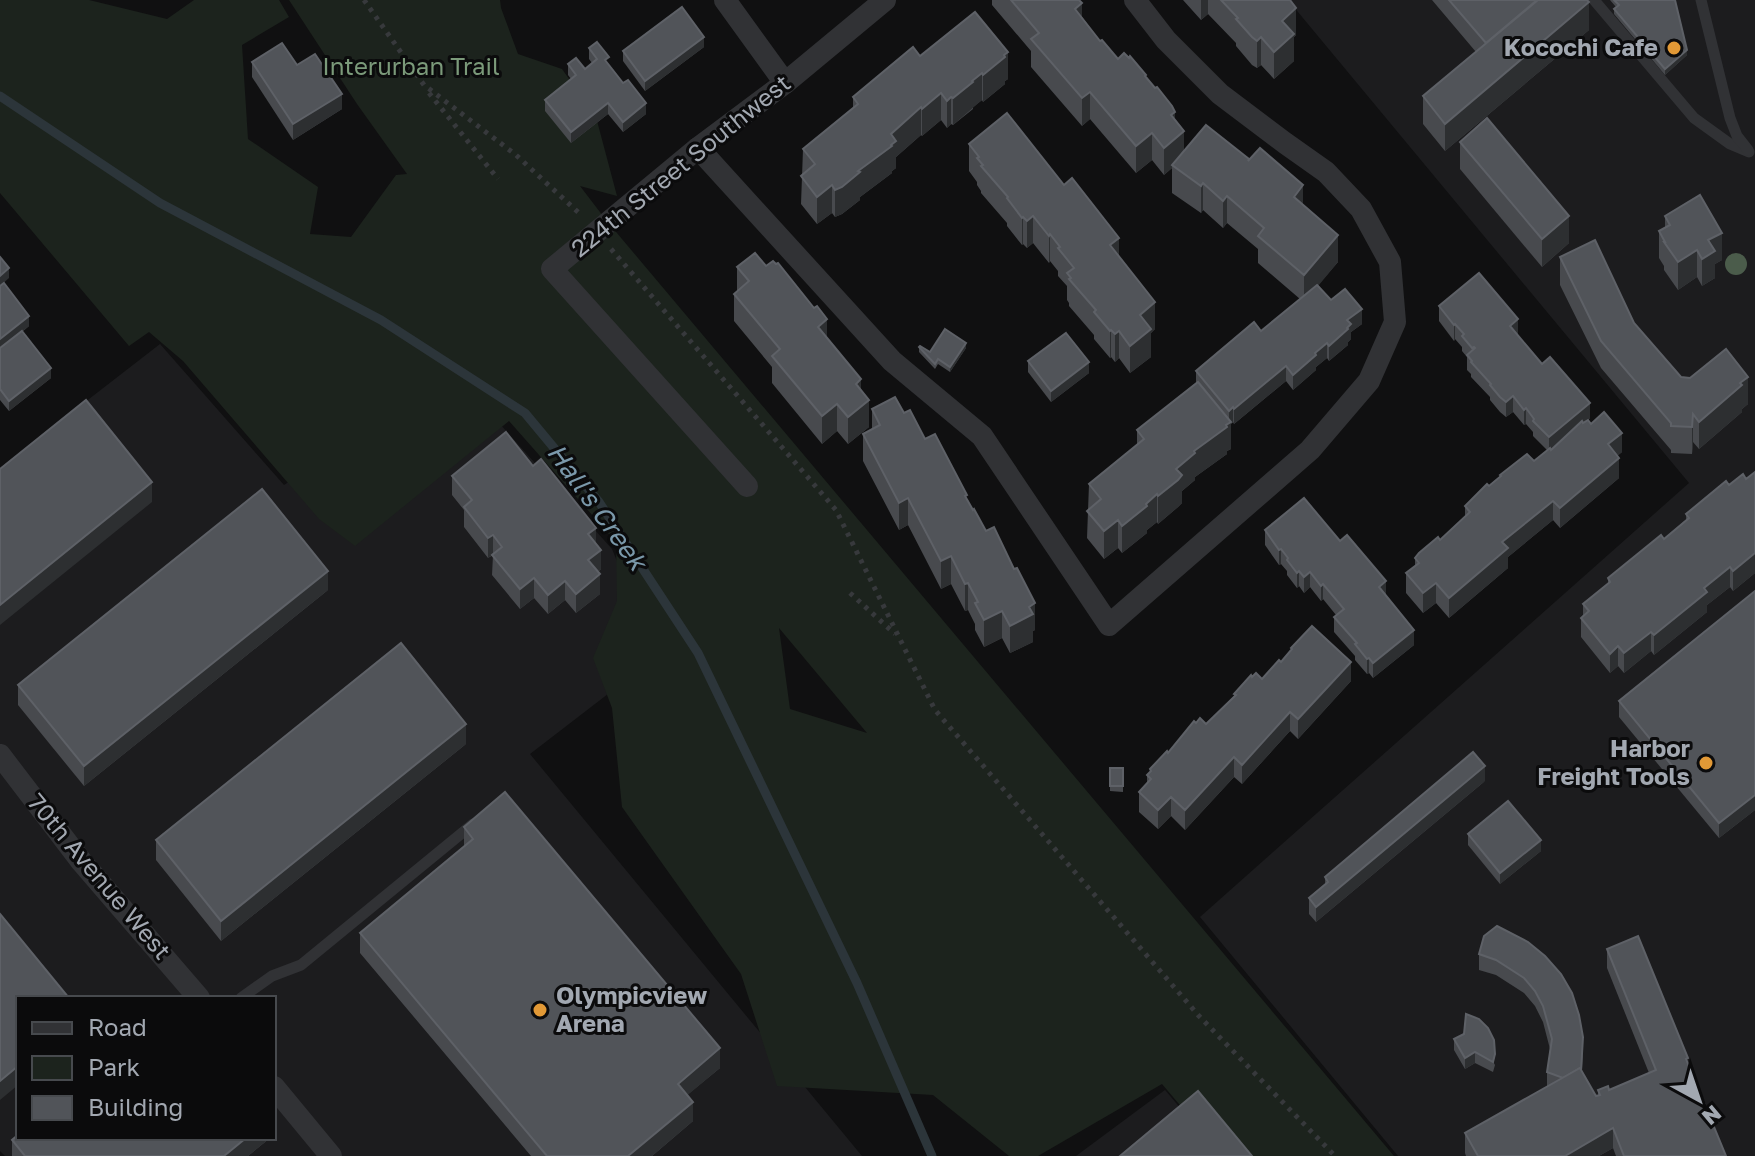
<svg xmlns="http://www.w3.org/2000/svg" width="1755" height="1156" font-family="'Golos Text',sans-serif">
<rect width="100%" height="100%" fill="#101011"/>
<g fill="#1c1c1e" fill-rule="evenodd">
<polygon points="1288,0 1755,0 1755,1156 1398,1156 1200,917 1689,483"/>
<path d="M160 344 284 485 437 385 500 424 612 549 656 657 530 754 862 1156H5L0 1151V468ZM18 998H274V1138H18Z"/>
<polygon points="1165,1090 1221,1156 1076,1156"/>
</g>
<path fill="#1c231d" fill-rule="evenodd" d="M0 0H89L167 19 194 0H279L289 17 242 45 248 139 318 187 310 234 351 237 396 175 407 174 357 104 289 0H500L501 8 518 54 562 69 596 117 617 196 580 186 606 220 1394 1156H1223L1162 1084 1038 1156H1009L933 1095 777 1086 741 974 622 807 612 708 593 658 617 601 616 542 509 421 355 546 319 519 183 361 149 332 129 346 0 193ZM779 628 867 733 790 709Z"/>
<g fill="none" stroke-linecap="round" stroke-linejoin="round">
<polyline stroke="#2c353a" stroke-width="9" points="0,96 160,203 381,320 525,413 599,502 698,653 857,983 932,1156"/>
<g stroke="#37393c" stroke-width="5" stroke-dasharray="4 6" stroke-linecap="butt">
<polyline points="364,0 424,85 516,155 580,214"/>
<polyline points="429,93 498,179"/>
<polyline points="611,249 836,510 935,710 1199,1016 1335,1156"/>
<polyline points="850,593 895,634"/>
</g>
<g stroke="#313235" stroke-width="11">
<polyline points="1594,0 1694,118 1730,144 1749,152"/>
<polyline points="1701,0 1730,118 1737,136 1748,150"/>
<polyline points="241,998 272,976 301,965 473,824"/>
</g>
<g stroke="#313235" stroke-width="22">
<polyline points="725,0 785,83"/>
<polyline points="698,148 892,361 982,436 1109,625 1310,450 1369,381 1395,322 1390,262 1361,209 1326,172 1285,143 1220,94 1166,40 1135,0"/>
<polyline points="747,486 552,269 698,148 785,83 885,0"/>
<polyline points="0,755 81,861 199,998"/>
<polyline points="274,1087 331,1156"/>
</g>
</g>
<circle fill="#4b5c4b" cx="1736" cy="264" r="11"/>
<g fill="#484a4e">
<polygon points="992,0 1079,0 1082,17 1100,41 1118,59 1146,78 1175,120 1184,151 1249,161 1303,205 1338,262 1318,285 1331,300 1362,324 1351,332 1351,339 1348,342 1348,345 1329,361 1327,358 1316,367 1316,370 1293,390 1286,381 1234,424 1233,422 1231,424 1231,449 1227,451 1227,454 1195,477 1195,480 1182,491 1182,503 1178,507 1158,524 1157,522 1147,530 1147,533 1122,553 1118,548 1104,559 1087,538 1089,484 1137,445 1137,430 1196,383 1196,371 1261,331 1300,299 1258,263 1258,249 1227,223 1223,228 1203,210 1201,213 1172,193 1172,168 1164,175 1152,160 1136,173 1090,119 1082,126 1031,67 1031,51 992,5"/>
<polygon points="1183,0 1290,0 1296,35 1294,37 1294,61 1274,79 1261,65 1257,68 1252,65 1236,46 1236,43 1208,14 1201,20"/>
<polygon points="1432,0 1587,0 1589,30 1445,151 1423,124 1423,96 1476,52"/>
<polygon points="1610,0 1675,0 1687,55 1665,75 1614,14 1614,9 1616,7"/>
<polygon points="704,47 645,91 623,61 623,51"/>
<polygon points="589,48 609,65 646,114 623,132 608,114 571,143 545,111 545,100 571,79 568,75 568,64 585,69 592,63 589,59"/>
<polygon points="920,56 1008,79 1005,81 1005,84 983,102 982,100 973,107 973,109 953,125 951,124 947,128 941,120 922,136 921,135 896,157 896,168 892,171 892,173 860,197 860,200 842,214 835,217 832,213 817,224 801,204 803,149 853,108 853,97"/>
<polygon points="252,62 297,65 342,109 293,140 252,77"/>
<polygon points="1460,142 1569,243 1542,267 1460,169"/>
<polygon points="969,144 1119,256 1155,329 1151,333 1151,357 1130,373 1119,358 1115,362 1111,357 1110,358 1094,339 1094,335 1069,306 1069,303 1067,300 1067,286 1058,276 1058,271 1050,261 1049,263 1033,243 1027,248 1023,244 1022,245 1007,226 1007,223 981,193 981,191 977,185 977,182 969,171"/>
<polygon points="1665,216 1722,260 1715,264 1715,278 1702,286 1697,277 1678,290 1664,270 1664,266 1659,258 1659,231 1665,227"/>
<polygon points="1560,257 1634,323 1681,377 1748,404 1742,409 1742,412 1699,449 1693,442 1692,454 1671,453 1671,450 1601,368 1560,285"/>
<polygon points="737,267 827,338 861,390 869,427 848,444 837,431 822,444 772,383 772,367 734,321 734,294 737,291"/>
<polygon points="0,286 29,326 22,332 51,378 9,411 0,400"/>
<polygon points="1439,306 1518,334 1517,335 1542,364 1590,418 1588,420 1622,452 1617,456 1619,478 1560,528 1553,520 1508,557 1508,568 1449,618 1436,603 1423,613 1406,593 1406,573 1415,566 1415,558 1440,540 1465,516 1465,506 1500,476 1500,475 1534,461 1547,450 1533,436 1533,432 1526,424 1524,425 1513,412 1506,417 1500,412 1490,400 1490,397 1471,377 1471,374 1467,370 1467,357 1462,351 1462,347 1455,339 1454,341 1439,321"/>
<polygon points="919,347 930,352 966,348 950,372 938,364 935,369 919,352"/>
<polygon points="1028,361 1089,373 1051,402 1028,372"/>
<polygon points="872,409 904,413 925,439 967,499 1035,630 1033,631 1033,642 1010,653 1002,638 984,647 975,630 975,624 968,610 965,611 951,584 941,589 908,525 899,530 863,461 863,434 872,429"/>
<polygon points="1755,472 1755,573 1733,591 1730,587 1707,605 1707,612 1654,655 1651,651 1624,673 1618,666 1610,673 1581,637 1581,618 1583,615 1583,604 1608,584 1608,578 1664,539 1686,520 1686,514 1729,485 1746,479"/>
<polygon points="452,476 596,543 601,569 598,572 600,594 576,613 565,600 548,614 534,598 520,609 492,575 493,555 488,558 464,527 464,510 452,495"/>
<polygon points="1265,530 1386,596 1414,645 1373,678 1369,673 1367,674 1355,660 1355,656 1334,632 1334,617 1336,615 1323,599 1321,601 1310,587 1304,593 1299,586 1297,588 1287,575 1287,571 1281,564 1279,565 1265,545"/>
<polygon points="328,590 84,786 18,705 18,685"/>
<polygon points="1755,591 1755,810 1719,838 1619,717 1619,701"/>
<polygon points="1291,648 1351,681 1298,739 1290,731 1242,784 1234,777 1185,830 1171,816 1158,829 1139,812 1139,792 1147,783 1147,775 1150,772 1150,769 1168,753 1196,723 1206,724 1234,696 1234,694 1252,677 1262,679 1281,662 1291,651"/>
<polygon points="466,744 221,941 156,860 156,840"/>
<polygon points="1110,768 1123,768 1123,792 1110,791"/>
<polygon points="1485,781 1316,922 1309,914 1309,898 1325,885 1325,877"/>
<polygon points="464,827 720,1068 687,1095 693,1121 652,1156 531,1156 360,953 360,933 464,846"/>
<polygon points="1468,834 1541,851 1500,884 1468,845"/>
<polygon points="1497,926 1583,1053 1582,1071 1596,1096 1598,1095 1598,1090 1609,1090 1649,1073 1607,968 1607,949 1688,1065 1726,1156 1616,1156 1613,1148 1599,1156 1466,1156 1465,1153 1465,1133 1547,1087 1547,1072 1550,1049 1543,1022 1535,1006 1524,993 1496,975 1479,970 1479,954"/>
<polygon points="1466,1014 1495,1065 1493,1072 1475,1063 1465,1069 1454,1050 1454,1039 1464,1034"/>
<polygon points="18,1138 270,1138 248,1156 12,1156 12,1140"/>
</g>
<g fill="#2d2f31">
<polygon points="1201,0 1208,0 1208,14 1201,20"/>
<polygon points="1589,2 1589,30 1445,151 1445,124"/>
<polygon points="1082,3 1082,31 1075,9"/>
<polygon points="1296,8 1296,35 1294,37 1294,61 1274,79 1274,52 1282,21"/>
<polygon points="704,37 704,47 645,91 645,81"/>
<polygon points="1261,37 1261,65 1257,68 1257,41"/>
<polygon points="1687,50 1687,55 1665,75 1665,69"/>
<polygon points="1008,52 1008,79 1005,81 1005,84 983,102 983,75"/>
<polygon points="982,73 982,100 953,125 953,98"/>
<polygon points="1090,92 1090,119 1082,126 1082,98"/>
<polygon points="941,93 941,120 922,136 922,109"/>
<polygon points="342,94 342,109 293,140 293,124"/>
<polygon points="951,97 951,124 947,128 947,101"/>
<polygon points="608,103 608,114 571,143 571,132"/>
<polygon points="646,103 646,114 623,132 623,122"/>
<polygon points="921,107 921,135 896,157 896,168 892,171 892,173 860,197 860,200 842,214 835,217 835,190 858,171 891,134"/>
<polygon points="1175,112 1175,138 1184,131 1184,158 1172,165 1172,168 1164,175 1164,148 1171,115"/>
<polygon points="1152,133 1152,160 1136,173 1136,146"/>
<polygon points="1203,183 1203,210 1201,213 1201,186"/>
<polygon points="832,185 832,213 817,224 817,197"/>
<polygon points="1303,185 1303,213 1294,197"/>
<polygon points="1227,196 1227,223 1223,228 1223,201"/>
<polygon points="1033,216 1033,243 1027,248 1027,221"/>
<polygon points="1569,216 1569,243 1542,267 1542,239"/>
<polygon points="1023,217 1023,244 1022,245 1022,218"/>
<polygon points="1722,233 1722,260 1715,264 1715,278 1702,286 1702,259 1708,240"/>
<polygon points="1050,234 1050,261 1049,263 1049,236"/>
<polygon points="1338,235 1338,262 1304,303 1304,275"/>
<polygon points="1119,238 1119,265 1110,245"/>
<polygon points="1697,250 1697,277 1678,290 1678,262"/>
<polygon points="9,268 9,278 0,286 0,276"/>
<polygon points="1155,302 1155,329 1151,333 1151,357 1130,373 1130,346 1140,315"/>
<polygon points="1362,309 1362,324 1351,332 1351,339 1348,342 1348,345 1329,361 1329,346 1347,320"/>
<polygon points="29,316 29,326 0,350 0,339"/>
<polygon points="827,319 827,346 818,327"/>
<polygon points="1518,319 1518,334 1510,341 1510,326"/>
<polygon points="1455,324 1455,339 1454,341 1454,325"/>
<polygon points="1111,330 1111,357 1110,358 1110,331"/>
<polygon points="1119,331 1119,358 1115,362 1115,334"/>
<polygon points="966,343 966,348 950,372 950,367"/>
<polygon points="1327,343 1327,358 1316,367 1316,370 1293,390 1293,375 1315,353"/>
<polygon points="1089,362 1089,373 1051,402 1051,391"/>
<polygon points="1286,366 1286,381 1234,424 1234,409"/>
<polygon points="51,368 51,378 9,411 9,401"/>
<polygon points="1748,377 1748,404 1742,409 1742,412 1699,449 1699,422"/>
<polygon points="861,379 861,406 869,400 869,427 848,444 848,417 856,384"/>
<polygon points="1513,396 1513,412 1506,417 1506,402"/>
<polygon points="1590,403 1590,418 1549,453 1549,437"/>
<polygon points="837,404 837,431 822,444 822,416"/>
<polygon points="1233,407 1233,422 1231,424 1231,449 1227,451 1227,454 1195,477 1195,480 1182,491 1182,503 1178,507 1158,524 1158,496 1176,469 1194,451 1229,423 1229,411"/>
<polygon points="1526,408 1526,424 1524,425 1524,410"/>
<polygon points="1693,414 1693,442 1692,454 1692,427"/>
<polygon points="1622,433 1622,452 1608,464 1608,444"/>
<polygon points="1619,458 1619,478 1560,528 1560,508"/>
<polygon points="152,482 152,502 0,625 0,605"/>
<polygon points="1157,494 1157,522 1147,530 1147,533 1122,553 1122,526"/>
<polygon points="908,498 908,525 899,530 899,503"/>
<polygon points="1553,501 1553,520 1508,557 1508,568 1449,618 1449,598 1502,542"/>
<polygon points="1118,520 1118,548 1104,559 1104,531"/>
<polygon points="596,528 596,547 588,534"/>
<polygon points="493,535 493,554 488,558 488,538"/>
<polygon points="1281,549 1281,564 1279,565 1279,550"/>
<polygon points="601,550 601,569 588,580 588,560"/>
<polygon points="1755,553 1755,573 1733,591 1733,571"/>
<polygon points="951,556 951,584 941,589 941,561"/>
<polygon points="1730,567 1730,587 1707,605 1707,612 1654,655 1654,635 1704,588"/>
<polygon points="328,571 328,590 84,786 84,766"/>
<polygon points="1299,571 1299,586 1297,588 1297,573"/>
<polygon points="1310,572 1310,587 1304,593 1304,577"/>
<polygon points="600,574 600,594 576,613 576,594"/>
<polygon points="534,578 534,598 520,609 520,589"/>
<polygon points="565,581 565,600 548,614 548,595"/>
<polygon points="1386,581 1386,596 1379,587"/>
<polygon points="968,583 968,610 965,611 965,584"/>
<polygon points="1436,583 1436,603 1423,613 1423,593"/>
<polygon points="1323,584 1323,599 1321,601 1321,586"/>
<polygon points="1035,603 1035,630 1033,631 1033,642 1010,653 1010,626 1029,607"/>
<polygon points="1002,611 1002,638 984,647 984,620"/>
<polygon points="1414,630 1414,645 1373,678 1373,663"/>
<polygon points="1651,632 1651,651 1624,673 1624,653"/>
<polygon points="1618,646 1618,666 1610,673 1610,654"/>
<polygon points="1369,658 1369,673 1367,674 1367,659"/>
<polygon points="1351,662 1351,681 1298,739 1298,719"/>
<polygon points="1290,712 1290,731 1242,784 1242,765"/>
<polygon points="466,724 466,744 221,941 221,921"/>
<polygon points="1234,757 1234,777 1185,830 1185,810"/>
<polygon points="1485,766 1485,781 1316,922 1316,907"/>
<polygon points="1755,795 1755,810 1719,838 1719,823"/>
<polygon points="1171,797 1171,816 1158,829 1158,810"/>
<polygon points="1541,840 1541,851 1500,884 1500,873"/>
<polygon points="720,1048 720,1068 678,1103 678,1084"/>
<polygon points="1475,1052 1475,1063 1465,1069 1465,1058"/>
<polygon points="18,1066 18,1085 0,1100 0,1081"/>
<polygon points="693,1102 693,1121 652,1156 628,1156"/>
<polygon points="276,1113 276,1133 274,1134 274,1115"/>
<polygon points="1613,1128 1613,1148 1599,1156 1565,1156"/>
<polygon points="246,1138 270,1138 248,1156 224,1156"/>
</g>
<g fill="#515459" stroke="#5e6167" stroke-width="2">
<polygon points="1011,0 1079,0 1082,3 1075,9 1100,41 1102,40 1118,59 1124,53 1129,58 1130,56 1146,75 1145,76 1155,88 1157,87 1172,106 1175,112 1171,115 1184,131 1164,148 1152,133 1136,146 1090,92 1082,98 1031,39 1039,33"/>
<polygon points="1221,0 1290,0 1296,8 1282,21 1294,34 1274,52 1261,37 1257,41 1252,37 1236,19 1238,18"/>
<polygon points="1449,0 1537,0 1486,43"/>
<polygon points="1538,0 1587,0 1589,2 1445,124 1423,96"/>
<polygon points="1614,0 1675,0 1687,50 1665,69 1614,9 1619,5"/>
<polygon points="682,7 704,37 645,81 623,51"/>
<polygon points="975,12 1008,52 1004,55 1005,57 983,75 982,73 972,81 973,82 953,98 951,97 947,101 941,93 922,109 921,107 891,134 896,141 891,145 892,146 858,171 860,172 842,187 835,190 832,185 817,197 801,176 815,164 803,149 858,104 853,97 913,47 920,56"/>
<polygon points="597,42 609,57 605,60 623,83 628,80 646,103 623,122 608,103 571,132 545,100 576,75 568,64 576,58 585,69 597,59 589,48"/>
<polygon points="282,43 297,65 315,54 342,94 293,124 252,62"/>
<polygon points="1007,113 1064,185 1072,178 1119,238 1110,245 1155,302 1140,315 1151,329 1130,346 1119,331 1115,334 1111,330 1110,331 1094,312 1096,310 1069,279 1071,278 1067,273 1074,268 1058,248 1060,247 1050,234 1049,236 1033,216 1027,221 1023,217 1022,218 1007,198 1008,197 981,166 983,165 977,158 979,157 969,144"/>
<polygon points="1487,118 1569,216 1542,239 1460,142"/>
<polygon points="1206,125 1249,159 1248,161 1260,148 1303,185 1294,197 1338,235 1304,275 1258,236 1264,228 1227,196 1223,201 1203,183 1201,186 1172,165"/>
<polygon points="1700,195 1722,233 1708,240 1715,251 1702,259 1697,250 1678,262 1664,242 1665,242 1659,231 1670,225 1665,216"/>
<polygon points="1595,240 1634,323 1681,377 1690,378 1726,349 1748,377 1740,383 1742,385 1699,422 1693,414 1692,427 1671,426 1671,423 1601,341 1560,257"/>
<polygon points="755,253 766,266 773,261 776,264 778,263 814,308 817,306 827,319 818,327 861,379 856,384 869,400 848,417 837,404 822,416 772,356 780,349 734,294 749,281 737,267"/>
<polygon points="0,257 9,268 0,276"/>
<polygon points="1479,273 1518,319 1510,326 1542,364 1550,357 1590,403 1549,437 1533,421 1534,419 1526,408 1524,410 1513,396 1506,402 1500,397 1490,385 1491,384 1471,362 1472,361 1467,355 1475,348 1474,347 1472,348 1462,336 1464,334 1455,324 1454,325 1439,306"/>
<polygon points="4,283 29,316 0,339 0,286"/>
<polygon points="1317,285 1331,300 1345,289 1362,309 1347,320 1351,324 1347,328 1348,329 1329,346 1327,343 1315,353 1316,355 1293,375 1286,366 1234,409 1233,407 1229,411 1196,371 1254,322 1261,331"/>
<polygon points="945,329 966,343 950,367 938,359 935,364 919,347 920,346 930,352"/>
<polygon points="22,331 51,368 9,401 0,389 0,348"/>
<polygon points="1066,333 1089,362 1051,391 1028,361"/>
<polygon points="1198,382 1231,422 1226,425 1227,427 1194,451 1195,453 1176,469 1182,475 1178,480 1158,496 1157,494 1146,504 1147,506 1122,526 1118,520 1104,531 1087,511 1101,499 1089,484 1144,439 1137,430"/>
<polygon points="895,397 904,413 910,410 925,439 935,434 967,495 965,496 973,510 974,509 986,531 994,527 1014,569 1017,568 1035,603 1029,607 1033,614 1010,626 1002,611 984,620 975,603 978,602 968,583 965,584 951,556 941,561 908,498 899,503 863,434 880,425 872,409"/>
<polygon points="86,400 152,482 0,605 0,469"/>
<polygon points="1604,412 1622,433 1608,444 1619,458 1560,508 1553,501 1502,542 1508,548 1449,598 1436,583 1423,593 1406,573 1419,563 1415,558 1419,553 1438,537 1440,540 1470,512 1465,506 1487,484 1489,486 1501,476 1500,475 1527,454 1534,461 1550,448 1551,450 1582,421 1583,423 1588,420 1591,424"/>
<polygon points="506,432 533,466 541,459 596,528 588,534 601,550 588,560 600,574 576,594 565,581 548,595 534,578 520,589 492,555 502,547 493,535 488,538 464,507 472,500 452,476"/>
<polygon points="1755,472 1755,553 1733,571 1730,567 1704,588 1707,592 1654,635 1651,632 1624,653 1618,646 1610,654 1581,618 1589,611 1583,604 1610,582 1608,578 1661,535 1664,539 1689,518 1686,514 1726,481 1729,485 1743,474 1746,479"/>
<polygon points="262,489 328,571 84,766 18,685"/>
<polygon points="1304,498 1340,541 1347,535 1386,581 1379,587 1414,630 1373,663 1369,658 1367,659 1355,644 1357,643 1334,617 1344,609 1323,584 1321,586 1310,572 1304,577 1299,571 1297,573 1287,560 1288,558 1281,549 1279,550 1265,530"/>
<polygon points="1755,591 1755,795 1719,823 1619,701"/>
<polygon points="1312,626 1351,662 1298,719 1290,712 1242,765 1234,757 1185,810 1171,797 1158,810 1139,792 1151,779 1147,775 1151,771 1150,769 1167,751 1168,753 1194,721 1196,723 1200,718 1206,724 1236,695 1234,694 1251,675 1252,677 1256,673 1262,679 1279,660 1281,662 1292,649 1291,648"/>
<polygon points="401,643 466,724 221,921 156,840"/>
<polygon points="1473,752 1485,766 1316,907 1309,898 1328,882 1325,877"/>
<rect x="1110" y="768" width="13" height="18"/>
<polygon points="505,792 720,1048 678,1084 693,1102 628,1156 547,1156 360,933 473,839 464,827"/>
<polygon points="1508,801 1541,840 1500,873 1468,834"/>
<polygon points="0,914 69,998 18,998 18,1066 0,1081"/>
<polygon points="1497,926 1528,942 1545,956 1561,974 1572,993 1579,1015 1583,1037 1581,1070 1580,1068 1563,1078 1547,1072 1552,1039 1543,1006 1535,991 1524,978 1496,960 1479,954 1484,936"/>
<polygon points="1638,936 1688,1058 1686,1059 1726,1156 1624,1156 1613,1128 1565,1156 1478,1156 1465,1133 1580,1068 1596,1096 1600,1095 1598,1090 1608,1086 1609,1090 1656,1070 1607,949"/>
<polygon points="1466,1014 1479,1019 1488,1028 1494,1040 1495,1054 1493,1062 1475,1052 1465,1058 1454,1039 1464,1034"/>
<polygon points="1198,1091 1252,1156 1120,1156"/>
<polygon points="18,1135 18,1138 246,1138 224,1156 25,1156 12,1140"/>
</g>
<g fill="#e29936" stroke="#0b0b0c" stroke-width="3">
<circle cx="1674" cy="48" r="8"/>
<circle cx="1706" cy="763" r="8"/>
<circle cx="540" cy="1010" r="8"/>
</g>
<g text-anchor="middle" stroke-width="6" stroke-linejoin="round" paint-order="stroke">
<g font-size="24" font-weight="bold" fill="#a2a8b1" stroke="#0b0b0c" text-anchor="end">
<text x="1658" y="56">Kocochi Cafe</text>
<text x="1690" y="757">Harbor<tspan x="1690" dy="28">Freight Tools</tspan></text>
<text x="556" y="1004" text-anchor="start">Olympicview<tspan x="556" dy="28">Arena</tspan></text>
</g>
<g font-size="24" fill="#7b9a7a" stroke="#0b0b0c">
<text x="411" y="75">Interurban Trail</text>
</g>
<g font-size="24" fill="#a2a8b1" stroke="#0b0b0c">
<text transform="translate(681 166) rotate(-39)" y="8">224th Street Southwest</text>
<text transform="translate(99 877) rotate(50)" y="8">70th Avenue West</text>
</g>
<g font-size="26" font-style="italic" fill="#7a98aa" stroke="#0b0b0c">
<text transform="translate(597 507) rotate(54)" y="9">Hall's Creek</text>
</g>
</g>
<rect x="16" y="996" width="260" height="144" fill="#0b0b0c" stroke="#474a4e" stroke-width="2"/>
<rect x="32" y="1022" width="40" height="12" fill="#313235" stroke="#474a4e" stroke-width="2"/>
<text x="88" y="1036" font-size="24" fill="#a2a8b1">Road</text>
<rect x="32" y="1056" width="40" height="24" fill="#1c231d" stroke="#474a4e" stroke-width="2"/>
<text x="88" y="1076" font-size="24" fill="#a2a8b1">Park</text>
<rect x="32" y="1096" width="40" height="24" fill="#515459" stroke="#474a4e" stroke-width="2"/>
<text x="88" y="1116" font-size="24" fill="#a2a8b1">Building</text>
<g transform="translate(1699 1100) rotate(140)" stroke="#0b0b0c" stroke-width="6" paint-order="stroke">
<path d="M0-6L14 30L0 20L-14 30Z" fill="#a2a8b1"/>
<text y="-12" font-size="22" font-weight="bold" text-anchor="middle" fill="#a2a8b1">N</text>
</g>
</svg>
